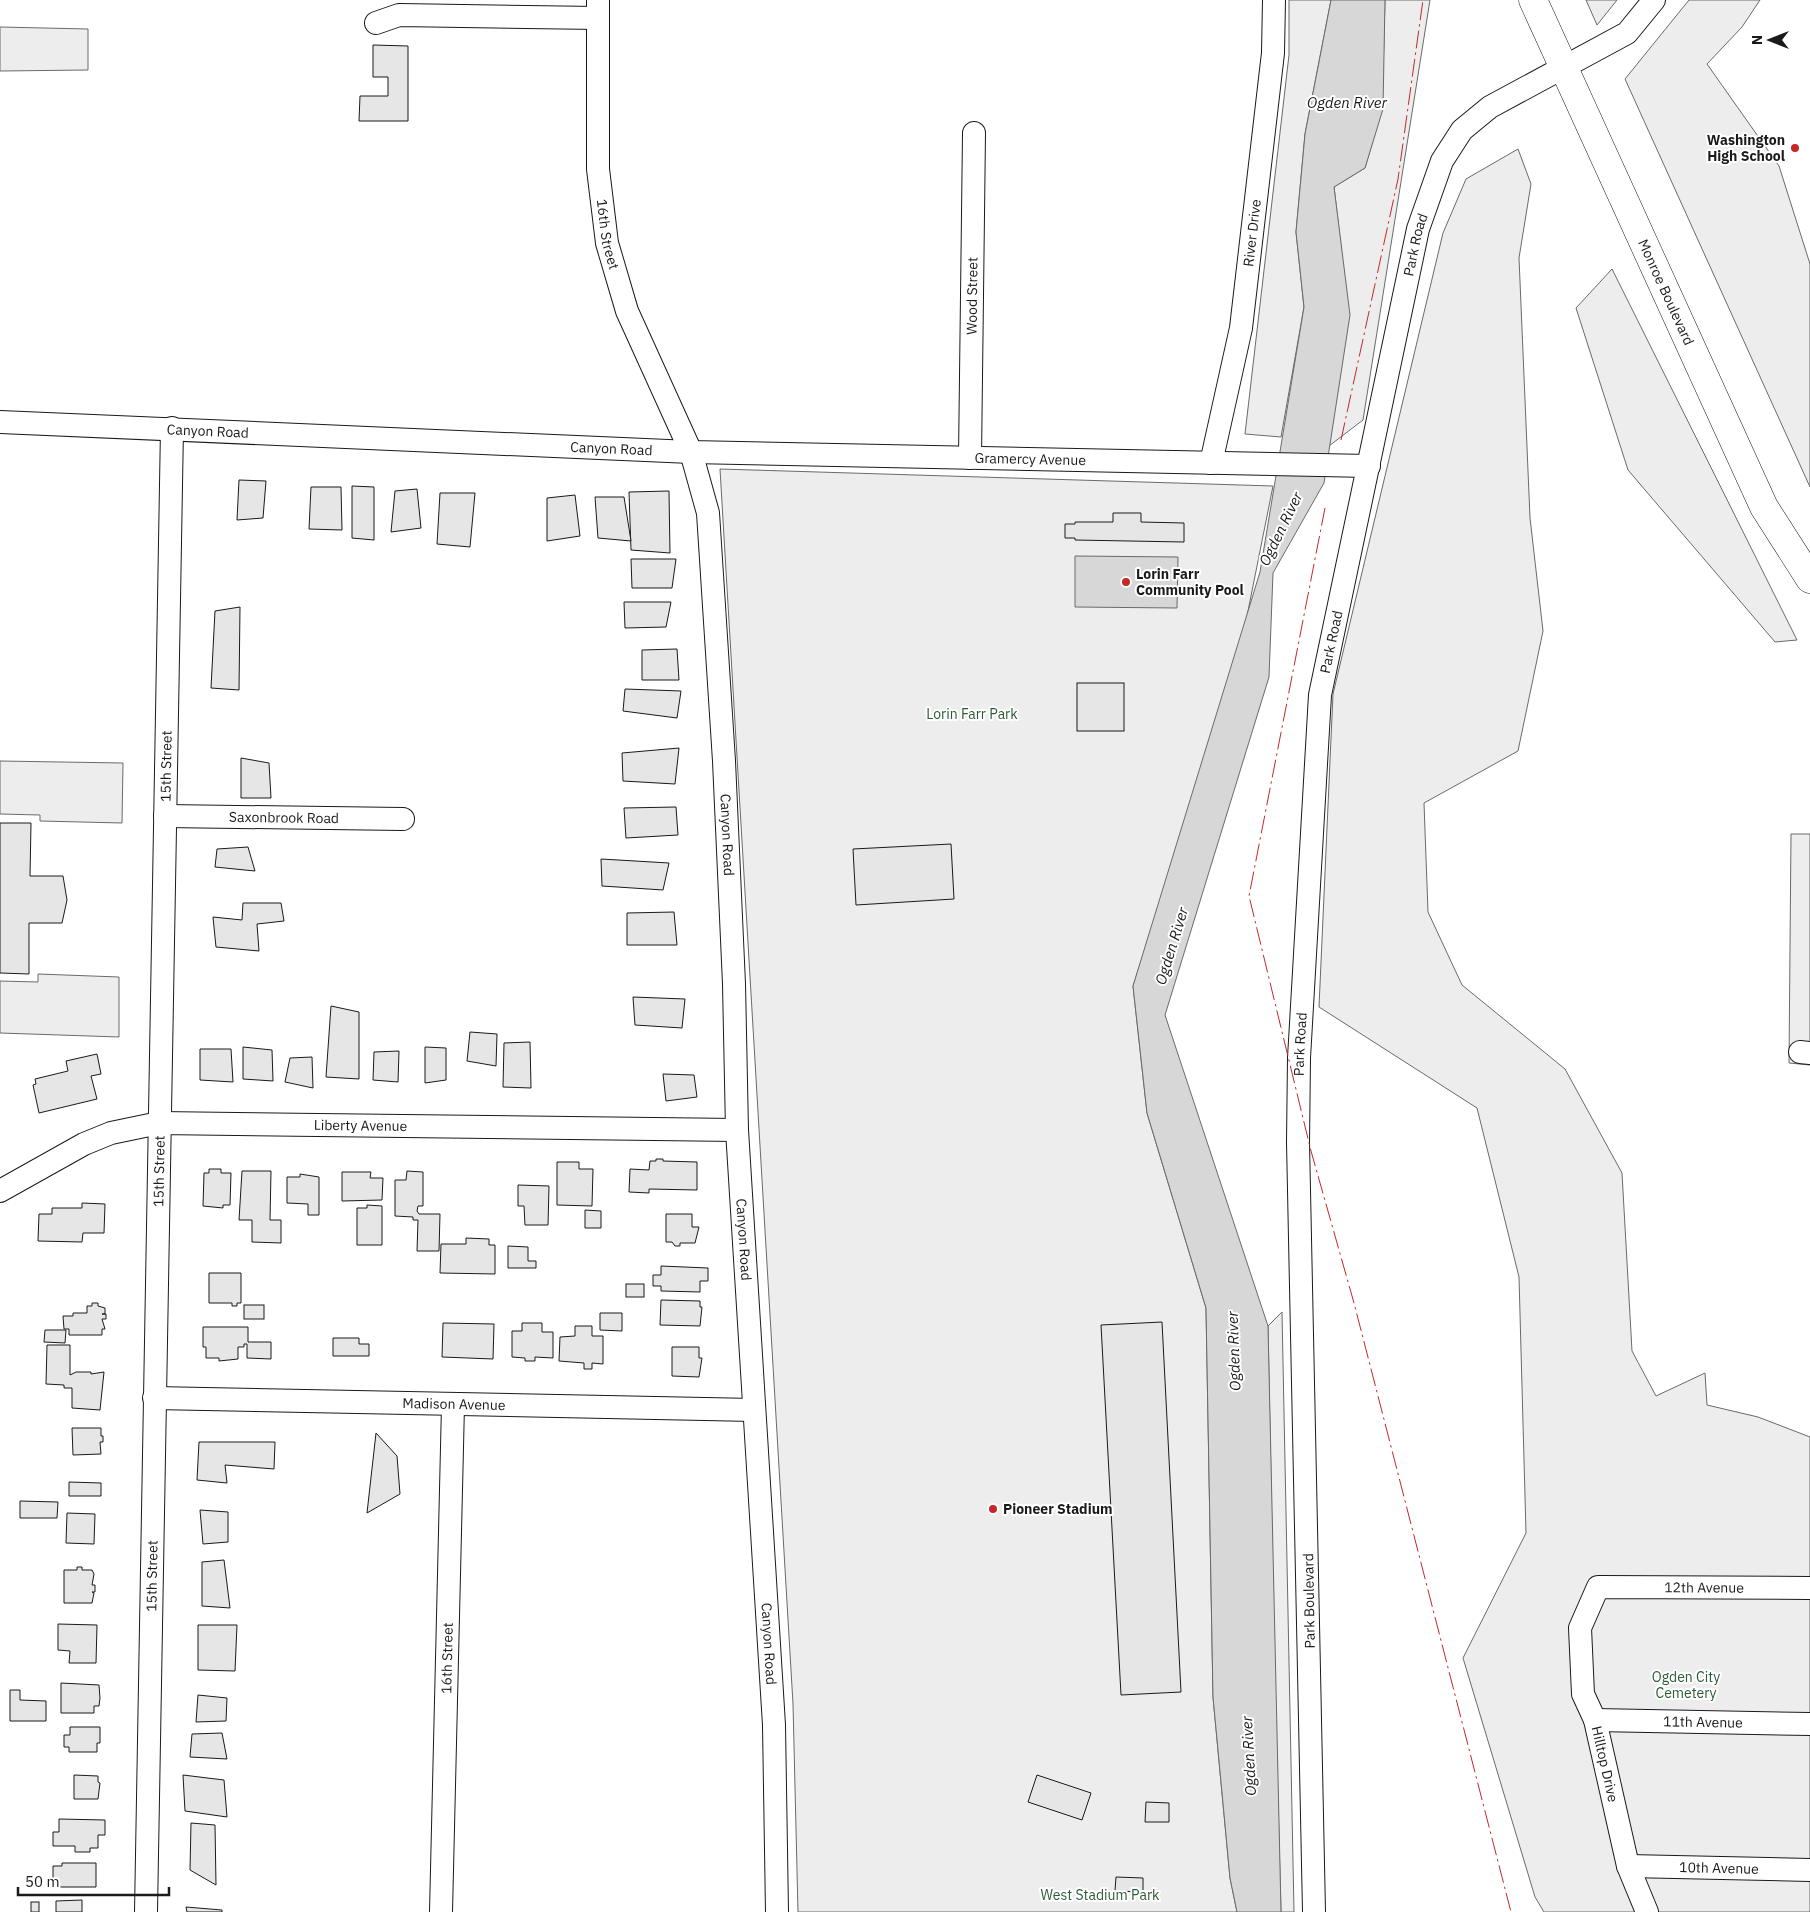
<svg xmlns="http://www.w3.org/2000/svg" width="1810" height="1912" font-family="'IBM Plex Sans',sans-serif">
<rect width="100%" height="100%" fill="#fff"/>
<g fill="#ededed" stroke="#6a6a6a">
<polygon points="1289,0 1331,0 1305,134 1296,232 1304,307 1281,437 1245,434 1289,55"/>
<polygon points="1385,0 1430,0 1363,420 1329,446 1349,315 1334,187 1365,168 1382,109"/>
<polygon points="1586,0 1617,0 1597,25"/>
<polygon points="1689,0 1760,0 1742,27 1707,64 1779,166 1810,264 1810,487 1625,79"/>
<polygon points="0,27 88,29 88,70 0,71"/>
<polygon points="1518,149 1531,184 1519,258 1530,518 1543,631 1518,751 1424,803 1428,912 1462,985 1565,1069 1622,1173 1632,1351 1656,1396 1705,1373 1707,1405 1758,1417 1810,1437 1810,1912 1544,1912 1535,1897 1463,1658 1526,1533 1519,1277 1477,1108 1319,1007 1333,694 1443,233 1466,179"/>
<polygon points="1612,269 1797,640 1775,642 1628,470 1576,308"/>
<polygon points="720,469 1273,486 1238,661 1133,986 1147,1113 1206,1308 1213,1697 1230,1878 1237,1912 798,1912 793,1704"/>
<polygon points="0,761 123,763 122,823 40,821 40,815 0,814"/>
<polygon points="1791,834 1810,834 1810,1065 1789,1063"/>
<polygon points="38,974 119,977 119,1037 0,1033 0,981 38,982"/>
<polygon points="1282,1312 1294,1912 1281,1912 1275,1692 1268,1326"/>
</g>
<g fill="#d7d7d7" stroke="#6a6a6a">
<polygon points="1331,0 1385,0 1383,109 1365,168 1334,187 1350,315 1324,483 1273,573 1269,677 1165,1015 1268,1326 1281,1912 1237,1912 1230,1878 1213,1697 1206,1308 1147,1113 1133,986 1260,572 1304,307 1296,232 1305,134"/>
<polygon points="1075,556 1178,557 1177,608 1075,607"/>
</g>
<g fill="#e6e6e6" stroke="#1a1a1a">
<polygon points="373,45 408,46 408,121 359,121 360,96 388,96 388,77 373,77"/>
<polygon points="239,480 266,481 263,518 237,520"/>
<polygon points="352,486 374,487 374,540 352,538"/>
<polygon points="311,487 341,487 342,530 309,529"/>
<polygon points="417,489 421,528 391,532 395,491"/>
<polygon points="669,491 670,553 631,550 629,492"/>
<polygon points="440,493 475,493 470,547 437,544"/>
<polygon points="575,495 580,536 547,541 547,498"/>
<polygon points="595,497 624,497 631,541 598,538"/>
<polygon points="1113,513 1141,513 1141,522 1184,523 1184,542 1075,540 1075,538 1065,538 1065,524 1075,524 1075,522 1113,522"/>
<polygon points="631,559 676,559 672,588 632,588"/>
<polygon points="624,602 671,602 666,627 625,628"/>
<polygon points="240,607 239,690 211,688 215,611"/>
<polygon points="677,649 679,680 642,680 642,650"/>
<rect x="1077" y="683" width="47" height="48"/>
<polygon points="625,689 681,691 677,718 623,711"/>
<polygon points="679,748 675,784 623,781 622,753"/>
<polygon points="241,758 269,763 271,798 241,798"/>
<polygon points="676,807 678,835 626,838 624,808"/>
<polygon points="0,823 31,823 30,876 63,876 67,900 62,923 29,923 29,974 0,973"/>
<polygon points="951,844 954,899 856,905 853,849"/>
<polygon points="248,847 255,871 215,867 217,849"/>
<polygon points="601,859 669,863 663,890 602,886"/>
<polygon points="243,903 281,903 284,921 257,924 259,951 216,947 213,917 242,920"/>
<polygon points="674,912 677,945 627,945 627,913"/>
<polygon points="633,997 685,999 682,1028 635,1025"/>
<polygon points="331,1006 359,1012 359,1079 326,1077"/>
<polygon points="470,1032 497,1034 496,1066 467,1061"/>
<polygon points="530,1042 531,1088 503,1087 504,1043"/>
<polygon points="243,1047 272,1050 273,1081 243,1079"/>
<polygon points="425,1047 446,1048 446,1080 425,1083"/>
<polygon points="200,1049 231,1049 233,1082 200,1080"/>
<polygon points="399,1051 398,1082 373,1080 374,1052"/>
<polygon points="97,1054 101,1074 91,1076 97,1099 39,1113 33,1085 36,1084 35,1079 68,1071 66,1061"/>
<polygon points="312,1057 313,1088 285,1082 290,1058"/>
<polygon points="663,1074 694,1075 697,1097 666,1101"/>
<polygon points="656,1159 663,1159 663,1161 697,1162 697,1190 649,1189 649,1193 629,1192 630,1169 649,1170 650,1161 656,1161"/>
<polygon points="557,1162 579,1162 579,1169 593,1169 592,1206 557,1205"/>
<polygon points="209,1169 221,1169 221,1173 231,1173 230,1205 223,1205 223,1208 203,1206 204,1173 209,1173"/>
<polygon points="242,1171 271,1171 270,1220 281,1220 281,1243 252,1242 252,1220 239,1220"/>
<polygon points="407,1171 423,1172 423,1206 418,1206 417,1211 419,1214 440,1214 439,1251 417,1251 418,1220 413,1220 413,1217 395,1216 395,1180 406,1180"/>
<polygon points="342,1172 371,1172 370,1178 383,1178 382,1200 342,1201"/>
<polygon points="300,1174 319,1177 319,1215 308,1215 308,1204 287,1203 287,1177 300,1177"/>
<polygon points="518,1185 549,1186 548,1225 525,1225 524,1206 518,1206"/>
<polygon points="82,1203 105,1204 104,1233 83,1233 82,1242 38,1241 39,1214 52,1214 52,1208 82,1208"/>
<polygon points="367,1205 382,1206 382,1245 357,1245 357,1208 367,1208"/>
<polygon points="585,1210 601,1211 601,1228 585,1228"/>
<polygon points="666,1214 692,1214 692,1227 699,1227 695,1243 680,1243 680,1246 675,1246 672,1242 666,1242"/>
<polygon points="466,1238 489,1239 489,1245 495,1245 495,1274 440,1273 441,1244 466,1244"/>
<polygon points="508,1246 528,1247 528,1261 536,1261 536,1268 508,1268"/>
<polygon points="661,1266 708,1268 708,1281 700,1281 700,1292 661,1291 661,1286 653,1286 653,1275 661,1275"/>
<polygon points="209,1273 241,1273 241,1303 237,1303 237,1306 232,1306 232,1303 209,1303"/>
<rect x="626" y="1284" width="18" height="13"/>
<polygon points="661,1300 700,1301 700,1307 702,1307 700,1326 660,1325"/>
<polygon points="92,1303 98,1303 98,1306 105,1308 105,1314 102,1314 106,1314 106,1319 102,1319 105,1329 102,1329 102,1335 69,1335 69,1329 64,1329 63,1316 73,1316 73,1313 87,1313 87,1306 92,1306"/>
<rect x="244" y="1305" width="20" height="14"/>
<polygon points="600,1313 622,1313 622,1331 600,1330"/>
<polygon points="1162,1322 1181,1692 1121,1695 1101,1325"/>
<polygon points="443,1323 494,1324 493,1359 442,1357"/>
<polygon points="522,1323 542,1323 542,1332 553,1332 553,1358 535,1357 535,1361 525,1361 525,1358 512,1357 512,1331 522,1331"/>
<polygon points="575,1326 592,1326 592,1336 603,1336 603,1364 592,1363 592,1369 584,1369 584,1363 559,1361 560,1337 575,1336"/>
<polygon points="203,1327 248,1327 248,1342 271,1342 271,1359 247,1358 247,1344 244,1344 244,1347 238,1347 238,1359 219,1361 219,1358 206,1358 206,1347 203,1347"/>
<polygon points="45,1330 66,1330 65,1343 44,1342"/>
<polygon points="333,1338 359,1338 359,1344 369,1344 369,1356 333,1356"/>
<polygon points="47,1345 70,1345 70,1375 76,1372 91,1372 91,1374 104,1372 100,1410 72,1408 72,1388 64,1388 64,1385 46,1384"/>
<polygon points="672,1347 699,1347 699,1358 702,1358 699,1377 672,1376"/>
<polygon points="72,1428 101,1428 101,1436 103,1436 103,1442 100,1442 101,1454 73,1455"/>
<polygon points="376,1433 397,1456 400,1494 367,1513"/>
<polygon points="199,1442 275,1442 274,1469 225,1465 227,1483 197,1480"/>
<polygon points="69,1482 101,1483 101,1496 69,1496"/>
<polygon points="20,1501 58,1502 57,1518 20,1518"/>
<polygon points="200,1510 228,1512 228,1542 203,1544"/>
<polygon points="67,1513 95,1514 94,1544 66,1543"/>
<polygon points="224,1560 230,1608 202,1606 202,1562"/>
<polygon points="77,1567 82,1567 82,1570 92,1570 94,1574 92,1585 95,1585 95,1592 92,1592 94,1593 92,1603 64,1603 64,1570 77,1570"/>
<polygon points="58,1624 97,1625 96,1663 69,1663 70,1651 58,1650"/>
<polygon points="198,1625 237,1625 235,1671 198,1670"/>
<polygon points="61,1683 99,1685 100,1698 99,1706 94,1706 94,1713 61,1713"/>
<polygon points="10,1690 20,1690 20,1700 46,1701 46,1721 10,1721"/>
<polygon points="198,1695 227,1698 226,1721 196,1722"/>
<polygon points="70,1727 100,1727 100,1743 97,1743 97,1752 69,1752 69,1747 64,1747 64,1735 70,1735"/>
<polygon points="222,1733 227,1759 190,1757 192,1734"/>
<polygon points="74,1775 98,1776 98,1782 100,1783 98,1799 74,1799"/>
<polygon points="183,1775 224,1780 227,1817 185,1811"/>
<polygon points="1037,1775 1091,1793 1082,1820 1028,1802"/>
<polygon points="1146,1802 1169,1803 1169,1822 1145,1822"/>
<polygon points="59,1819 105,1820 105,1835 98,1835 98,1848 90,1848 90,1852 75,1852 75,1846 53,1846 53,1832 59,1832"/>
<polygon points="191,1823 215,1825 216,1885 190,1870"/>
<polygon points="62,1863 96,1863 96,1887 53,1887 53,1866 62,1866"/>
<polygon points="1116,1877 1143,1878 1143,1892 1115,1891"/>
<polygon points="82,1900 82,1912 56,1912 56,1901"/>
<rect x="31" y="1902" width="8" height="10"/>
<polygon points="186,1907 222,1910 222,1912 187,1912"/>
</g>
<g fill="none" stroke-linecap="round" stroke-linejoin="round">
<defs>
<g id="minor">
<path id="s1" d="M598 0V169L607 243 627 311 691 452 708 513 724 761 734 984 737 1130 774 1725 777 1912"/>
<polyline points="376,23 399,15 598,18"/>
<path id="s2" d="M0 422 691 452 1369 466"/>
<path id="s3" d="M970 458 974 133"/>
<path id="s4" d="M1211 463 1241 328 1273 53 1274 0"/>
<path id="s5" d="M165 816 403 819"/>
<polyline points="1800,1052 1810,1053"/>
<path id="s6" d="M0 1191 84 1144 111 1133 159 1123 737 1130"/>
<path id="s7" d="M154 1398 754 1410"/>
<path id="s8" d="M1595 1720 1810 1724"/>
<path id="s9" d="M1628 1866 1810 1870"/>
<path id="s10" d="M146 1912 172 428"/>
<path id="s11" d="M441 1912 453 1405"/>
<path id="s12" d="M1314 1912 1298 1142 1299 1058 1320 695 1418 229 1442 161 1462 130 1490 107 1627 33 1654 0"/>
<path id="s13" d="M1647 1912 1628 1866 1595 1720 1583 1694 1580 1628 1598 1587 1810 1588"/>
</g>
<g id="major">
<path id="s14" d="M1533 0 1764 507 1810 579"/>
</g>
</defs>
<use href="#minor" stroke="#1a1a1a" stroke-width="24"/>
<use href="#major" stroke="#1a1a1a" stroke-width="29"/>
<use href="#minor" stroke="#fff" stroke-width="22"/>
<use href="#major" stroke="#fff" stroke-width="28"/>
<g stroke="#c62828" stroke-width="1" stroke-dasharray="18 4 2.5 4" stroke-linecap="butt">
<polyline points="1341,440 1398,179 1423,0"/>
<polyline points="1325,508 1249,896 1311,1151 1354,1303 1511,1912"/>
</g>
</g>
<g fill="#c62828" stroke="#fff" stroke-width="2">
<circle cx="1795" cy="148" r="5"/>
<circle cx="1126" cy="582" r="5"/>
<circle cx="993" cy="1509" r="5"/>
</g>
<g text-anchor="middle" stroke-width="4" stroke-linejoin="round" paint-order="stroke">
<g font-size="14" font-weight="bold" fill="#1a1a1a" stroke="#fff" text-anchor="start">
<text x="1785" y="145" text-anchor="end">Washington<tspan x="1785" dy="16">High School</tspan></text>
<text x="1136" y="579">Lorin Farr<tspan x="1136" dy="16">Community Pool</tspan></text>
<text x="1003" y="1514">Pioneer Stadium</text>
</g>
<g font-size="14" fill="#1a1a1a" stroke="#fff">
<text dy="5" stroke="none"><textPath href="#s4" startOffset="234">River Drive</textPath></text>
<text dy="5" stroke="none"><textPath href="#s1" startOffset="235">16th Street</textPath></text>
<text dy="5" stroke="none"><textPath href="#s12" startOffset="1678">Park Road</textPath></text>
<text dy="5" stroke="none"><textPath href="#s14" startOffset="321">Monroe Boulevard</textPath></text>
<text dy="5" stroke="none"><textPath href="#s3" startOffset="162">Wood Street</textPath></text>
<text dy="5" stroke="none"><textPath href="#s2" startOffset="208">Canyon Road</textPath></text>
<text dy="5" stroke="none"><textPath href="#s2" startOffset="612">Canyon Road</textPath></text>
<text dy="5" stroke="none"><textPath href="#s2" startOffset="1031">Gramercy Avenue</textPath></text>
<text dy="5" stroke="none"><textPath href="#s12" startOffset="1272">Park Road</textPath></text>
<text dy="5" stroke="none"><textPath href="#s10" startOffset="1146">15th Street</textPath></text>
<text dy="5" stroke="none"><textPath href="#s5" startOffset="119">Saxonbrook Road</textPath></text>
<text dy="5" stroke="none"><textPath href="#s1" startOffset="855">Canyon Road</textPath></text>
<text dy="5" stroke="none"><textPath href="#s12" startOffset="868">Park Road</textPath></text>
<text dy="5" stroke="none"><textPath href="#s6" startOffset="376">Liberty Avenue</textPath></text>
<text dy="5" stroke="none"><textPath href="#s10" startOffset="741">15th Street</textPath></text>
<text dy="5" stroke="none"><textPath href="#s1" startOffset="1260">Canyon Road</textPath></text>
<text dy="5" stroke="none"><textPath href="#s7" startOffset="300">Madison Avenue</textPath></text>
<text dy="5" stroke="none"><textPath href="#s10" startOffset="336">15th Street</textPath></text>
<text dy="5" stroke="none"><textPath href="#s13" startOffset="445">12th Avenue</textPath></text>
<text transform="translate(1309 1601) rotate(-91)" y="5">Park Boulevard</text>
<text dy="5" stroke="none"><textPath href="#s1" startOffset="1665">Canyon Road</textPath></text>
<text dy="5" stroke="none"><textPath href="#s11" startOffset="254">16th Street</textPath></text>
<text dy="5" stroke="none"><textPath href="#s8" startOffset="108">11th Avenue</textPath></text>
<text transform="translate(1605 1764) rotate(77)" y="5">Hilltop Drive</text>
<text dy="5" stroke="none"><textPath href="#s9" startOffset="91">10th Avenue</textPath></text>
</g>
<g font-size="14" fill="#2b5a34" stroke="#fff">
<text x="972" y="719">Lorin Farr Park</text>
<text x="1686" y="1682">Ogden City<tspan x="1686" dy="16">Cemetery</tspan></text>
<text x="1100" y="1900">West Stadium Park</text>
</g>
<g font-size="15" font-style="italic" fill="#1a1a1a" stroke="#fff">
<text x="1347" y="108">Ogden River</text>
<text transform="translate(1281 529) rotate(-64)" y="5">Ogden River</text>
<text transform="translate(1172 946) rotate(-73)" y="5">Ogden River</text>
<text transform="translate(1234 1351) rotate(-92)" y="5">Ogden River</text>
<text transform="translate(1249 1756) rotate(-93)" y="5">Ogden River</text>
</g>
</g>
<g transform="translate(1770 40) rotate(270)" stroke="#ffffff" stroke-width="4" paint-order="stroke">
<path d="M0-4L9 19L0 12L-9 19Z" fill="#1a1a1a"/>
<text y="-8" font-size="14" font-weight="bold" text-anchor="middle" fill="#1a1a1a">N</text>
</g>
<path d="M18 1887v8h151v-8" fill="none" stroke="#1a1a1a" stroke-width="2.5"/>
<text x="25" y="1887" font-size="15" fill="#1a1a1a" stroke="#ffffff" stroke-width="4" paint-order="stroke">50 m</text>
</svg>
